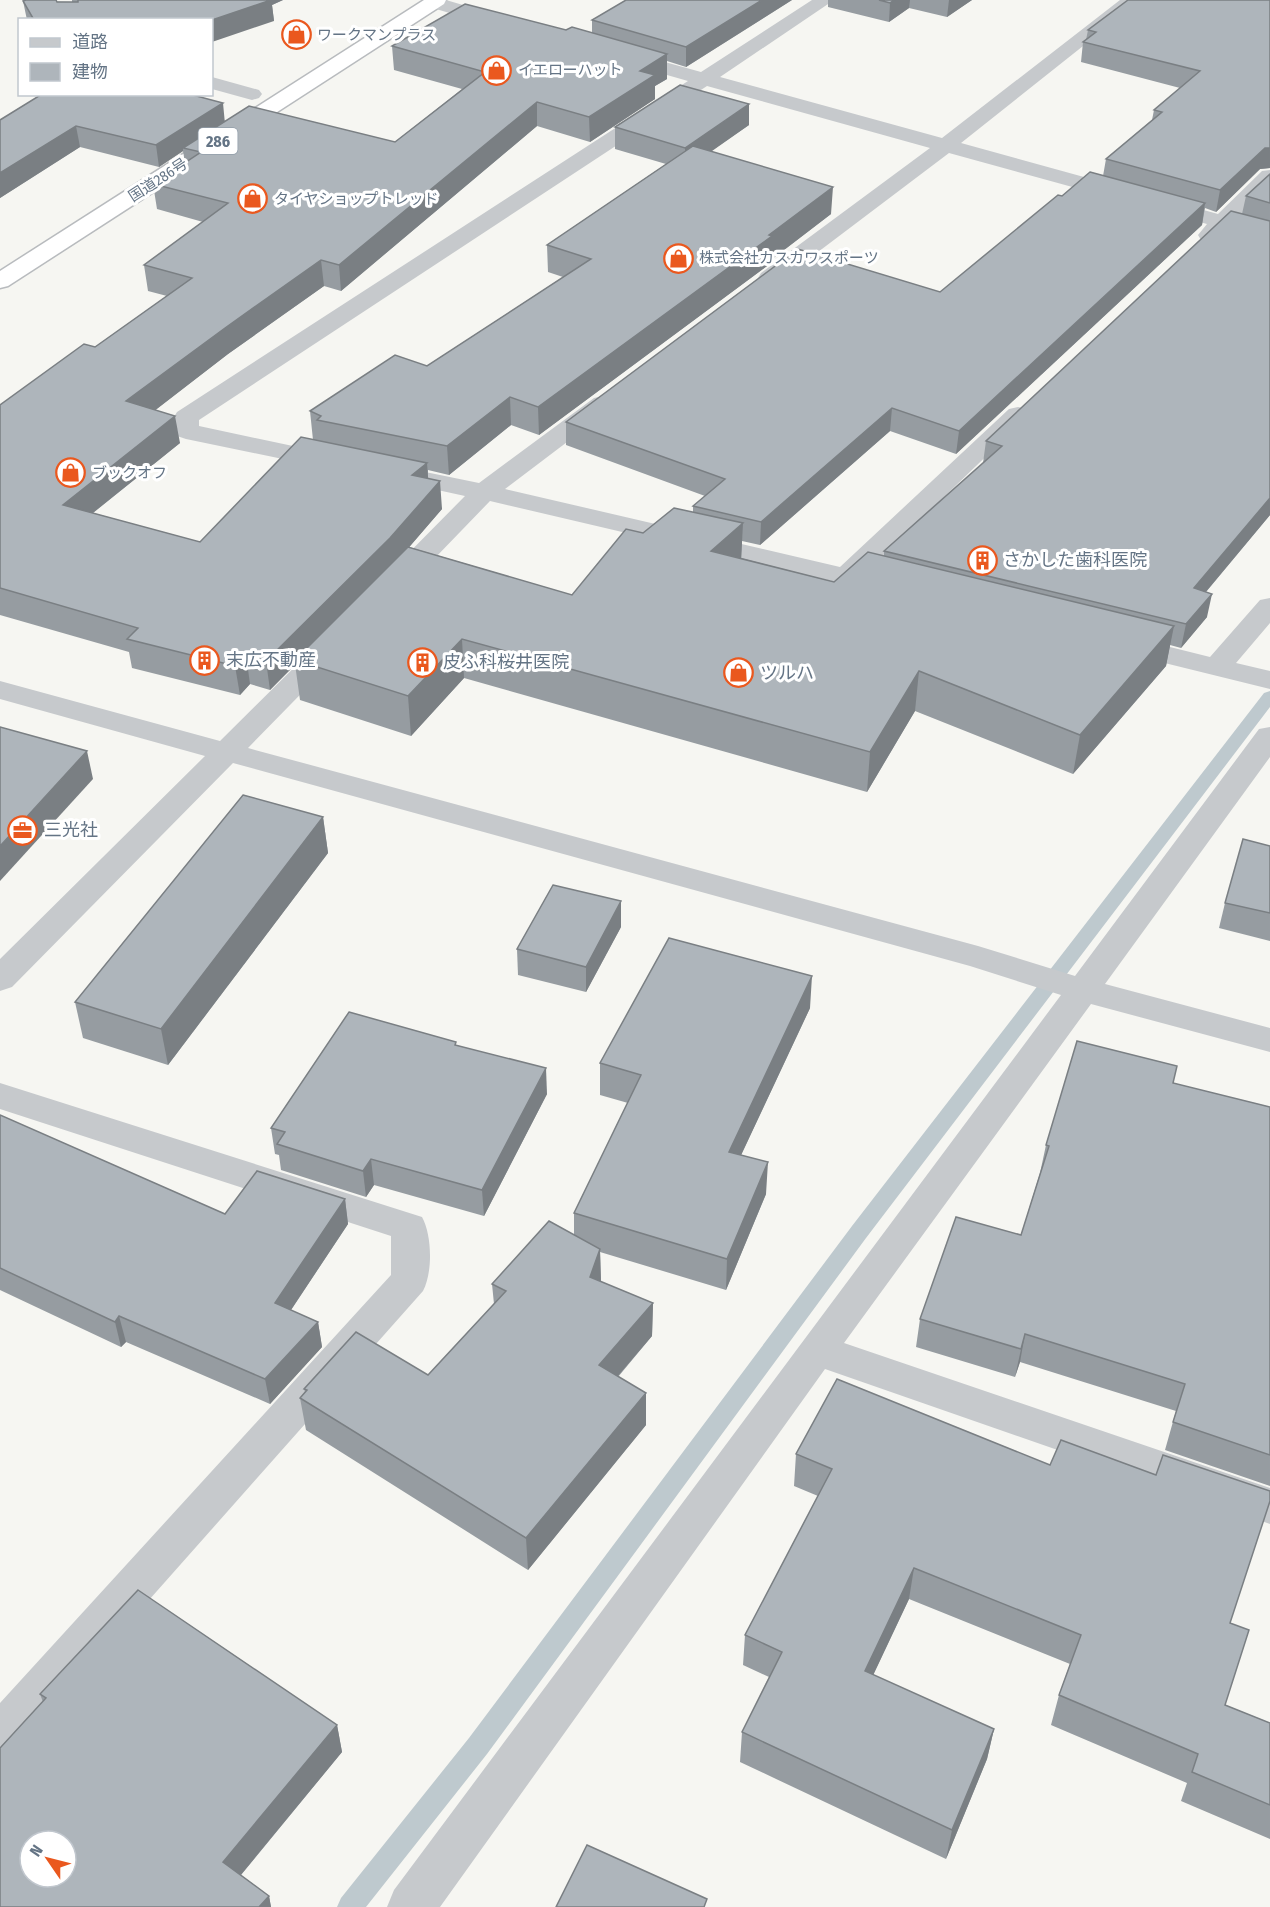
<svg xmlns="http://www.w3.org/2000/svg" width="1270" height="1907" font-family="'Fira Sans Condensed','Noto Sans JP',sans-serif">
<rect width="100%" height="100%" fill="#f6f6f2"/>
<g fill="none" stroke-linecap="round" stroke-linejoin="round">
<polygon fill="#bec9ce" fill-rule="evenodd" points="1270,691 1270,707 866,1238 487,1754 366,1907 337,1907 341,1898 469,1738 852,1226 1264,693"/>
<defs>
<polygon id="highway" points="424,0 446,0 444,4 8,286 0,288 0,271"/>
</defs>
<use href="#highway" stroke="#b8bbbe" stroke-width="3"/>
<g fill="#c6c9cc" fill-rule="evenodd">
<polygon points="425,0 446,0 507,18 510,22 507,26 493,26 426,6"/>
<path d="M812 0H834L720 77 942 138 1120 0H1141L961 143 1218 214 1262 171 1270 170V188L1238 219 1270 228V242L1227 230C1218 238 1214 243 1201 240L1198 235 1207 224 949 153 777 283 769 285 761 283 758 278 761 273 930 148 707 86 199 420V426L340 456 344 461 340 466 331 469 186 439 177 436C172 429 172 419 177 412L688 81 618 61 615 57 618 53 625 51 701 72Z"/>
<polygon points="212,77 259,90 262,94 259,98 252,100 212,89"/>
<polygon points="603,396 612,398 615,403 612,408 505,489 840,567 1009,409 1018,407 1027,409 1030,414 865,573 897,580 901,586 897,592 887,594 490,501 405,589 395,591 385,589 381,583 385,577 465,496 387,479 383,474 387,469 396,466 479,483 594,398"/>
<polygon points="1270,598 1270,623 1236,663 1270,671 1270,689 1116,651 1112,645 1116,639 1126,636 1210,657 1260,600"/>
<polygon points="329,640 339,643 343,649 339,655 248,748 978,946 1075,976 1259,729 1270,727 1270,757 1105,984 1270,1028 1270,1052 1091,1004 844,1343 1270,1488 1270,1524 825,1369 440,1907 387,1907 394,1890 1061,995 970,966 233,763 12,987 0,991 0,959 205,756 0,699 0,681 220,741 319,643"/>
<path d="M0 1083 422 1217C432 1235 433 1272 423 1291L16 1750 0 1756V1703L391 1275V1236L0 1109Z"/>
</g>
<use href="#highway" fill="#fff" fill-rule="evenodd"/>
</g>
<g fill="#969ca1">
<polygon points="72,0 283,0 272,5 274,21 212,20 27,20 23,1 72,2"/>
<polygon points="792,0 686,67 667,61 667,79 655,86 655,99 590,142 537,126 341,291 324,286 228,354 155,410 180,443 93,513 200,542 313,440 310,411 427,366 563,277 548,272 547,245 666,164 615,149 615,127 749,125 711,151 831,214 771,260 771,263 539,435 511,425 449,475 428,470 428,478 442,509 409,547 572,595 643,533 693,512 693,506 705,496 566,445 566,422 940,292 1062,196 1103,176 1106,159 1152,120 1154,110 1180,88 1081,62 1083,42 1086,40 1088,30 1270,0 1270,168 1260,169 1216,212 1205,208 1202,225 956,454 890,431 760,545 742,541 741,558 834,582 884,556 884,551 983,463 986,441 1242,214 1246,196 1270,174 1270,515 1206,592 1207,617 1181,648 1170,645 1166,666 1073,774 915,711 867,792 464,678 411,736 300,700 295,664 270,690 250,684 240,695 132,668 129,652 0,615 0,405 95,347 167,296 148,291 144,265 203,222 157,209 153,184 185,163 183,151 159,167 80,147 0,198 0,120 42,94 197,94 195,96 225,121 395,142 462,89 394,70 392,46 566,30 592,33 592,20"/>
<polygon points="828,0 972,0 947,17 909,8 889,22 828,7"/>
<polygon points="323,817 328,853 168,1065 83,1038 75,1002"/>
<polygon points="1270,846 1270,941 1219,928 1225,903"/>
<polygon points="621,927 586,992 518,975 517,949"/>
<polygon points="810,1008 741,1155 766,1194 726,1290 600,1252 601,1282 653,1303 652,1336 618,1377 646,1425 528,1570 306,1430 300,1398 305,1392 304,1389 428,1375 494,1304 492,1284 574,1235 574,1213 628,1103 600,1095 600,1063"/>
<polygon points="457,1045 547,1094 484,1216 374,1185 366,1197 281,1170 279,1155 275,1154 271,1128"/>
<polygon points="1173,1083 1270,1107 1270,1486 1165,1450 1176,1411 1020,1362 1015,1377 916,1347 920,1319 1021,1235 1040,1173 1046,1145"/>
<polygon points="0,1115 225,1214 345,1199 348,1224 291,1310 318,1322 322,1347 270,1404 126,1342 121,1347 0,1290"/>
<polygon points="796,1454 1230,1623 1225,1705 1270,1723 1270,1839 1181,1801 1187,1783 1051,1725 1059,1695 1070,1664 909,1599 873,1675 994,1729 987,1759 946,1859 740,1762 742,1732 769,1677 743,1665 745,1635 818,1496 794,1486"/>
<polygon points="40,1694 337,1725 342,1752 241,1875 269,1896 271,1907 0,1907 43,1702"/>
</g>
<g fill="#7a7f83">
<polygon points="254,0 283,0 272,5 274,21 212,42 212,20"/>
<polygon points="762,0 792,0 686,67 686,47"/>
<polygon points="894,0 910,0 909,8 889,22 890,3"/>
<polygon points="949,0 972,0 947,17"/>
<polygon points="667,54 667,79 655,86 655,99 590,142 589,117 640,71"/>
<polygon points="537,102 537,126 341,291 339,265"/>
<polygon points="223,103 225,124 183,148 183,151 159,167 156,145"/>
<polygon points="749,104 749,125 685,170 685,148"/>
<polygon points="76,126 80,147 0,198 0,173"/>
<polygon points="1265,148 1270,148 1270,168 1260,169 1216,212 1220,190"/>
<polygon points="833,187 831,214 771,260 771,263 539,435 538,407"/>
<polygon points="1205,203 1202,225 956,454 959,431"/>
<polygon points="321,260 324,286 228,354 131,429 126,401 225,328"/>
<polygon points="510,397 511,425 449,475 447,446"/>
<polygon points="892,408 890,431 760,545 761,522"/>
<polygon points="175,416 180,443 69,532 63,505"/>
<polygon points="427,463 429,491 412,475"/>
<polygon points="440,481 442,509 393,566 295,660 296,664 270,690 266,661"/>
<polygon points="1270,498 1270,515 1189,612 1194,588"/>
<polygon points="743,523 741,562 711,551"/>
<polygon points="1212,594 1207,617 1181,648 1186,624"/>
<polygon points="1174,626 1166,666 1073,774 1080,735"/>
<polygon points="462,639 464,678 411,736 408,696"/>
<polygon points="246,655 250,684 240,695 235,666"/>
<polygon points="919,671 915,711 867,792 870,752"/>
<polygon points="87,751 93,779 0,881 0,846"/>
<polygon points="323,817 328,853 168,1065 161,1029"/>
<polygon points="621,901 621,927 586,992 586,967"/>
<polygon points="812,976 810,1008 728,1183 729,1152"/>
<polygon points="546,1068 547,1094 484,1216 482,1190"/>
<polygon points="371,1159 374,1185 366,1197 363,1171"/>
<polygon points="768,1162 766,1194 726,1290 727,1259"/>
<polygon points="345,1199 348,1224 279,1328 275,1303"/>
<polygon points="600,1249 601,1283 590,1277"/>
<polygon points="653,1303 652,1336 599,1398 599,1365"/>
<polygon points="119,1316 126,1342 121,1347 115,1322"/>
<polygon points="318,1322 322,1347 270,1404 265,1379"/>
<polygon points="1025,1334 1020,1362 1015,1377 1021,1349"/>
<polygon points="646,1393 646,1425 528,1570 526,1538"/>
<polygon points="914,1568 909,1599 861,1701 865,1671"/>
<polygon points="337,1725 342,1752 230,1888 223,1862"/>
<polygon points="994,1729 987,1759 946,1859 952,1830"/>
<polygon points="269,1896 271,1907 259,1907"/>
</g>
<g fill="#aeb5bb" stroke="#7a7f83" stroke-width="1.5" fill-rule="evenodd">
<polygon points="26,0 56,0 57,2 78,2 78,0 271,0 212,20 34,20 23,1"/>
<polygon points="626,0 762,0 686,47 592,20"/>
<polygon points="879,0 894,0 890,3"/>
<polygon points="1128,0 1270,0 1270,148 1265,148 1220,190 1106,159 1162,112 1154,110 1200,71 1083,42 1096,32 1088,30"/>
<polygon points="465,4 566,30 572,27 667,54 640,71 655,75 589,117 537,102 339,265 321,260 225,328 126,401 175,416 63,505 200,542 301,437 427,463 412,475 440,481 390,538 266,661 246,655 235,666 127,639 138,628 0,588 0,405 84,344 95,347 192,278 144,265 228,203 153,184 201,152 183,148 249,106 395,142 485,72 392,46"/>
<polygon points="680,85 749,104 685,148 615,127"/>
<polygon points="42,94 189,94 223,103 156,145 76,126 0,173 0,120"/>
<polygon points="693,146 833,187 769,235 772,236 538,407 510,397 447,446 317,420 321,416 310,411 395,355 427,366 591,259 547,245"/>
<polygon points="1090,172 1205,203 959,431 892,408 761,522 693,506 725,479 566,422 798,249 940,292 1058,195 1062,196"/>
<polygon points="1270,174 1270,203 1246,196"/>
<polygon points="1231,211 1270,221 1270,498 1194,588 1212,594 1186,624 884,551 1002,446 986,441"/>
<polygon points="674,508 743,523 711,551 834,582 868,552 1174,626 1080,735 919,671 870,752 462,639 408,696 295,660 408,547 572,595 626,529 643,533"/>
<polygon points="0,727 87,751 0,846"/>
<polygon points="243,795 323,817 161,1029 75,1002"/>
<polygon points="1243,839 1270,846 1270,913 1225,903"/>
<polygon points="553,885 621,901 586,967 517,949"/>
<polygon points="669,938 812,976 729,1152 768,1162 727,1259 574,1213 641,1075 600,1063"/>
<polygon points="349,1012 456,1042 455,1045 546,1068 482,1190 371,1159 363,1171 277,1144 285,1132 271,1128"/>
<polygon points="1077,1041 1177,1066 1173,1083 1270,1107 1270,1455 1173,1422 1185,1384 1025,1334 1021,1349 920,1319 956,1217 1021,1235 1049,1146 1046,1145"/>
<polygon points="0,1115 225,1214 257,1171 345,1199 275,1303 318,1322 265,1379 119,1316 115,1322 0,1268"/>
<polygon points="549,1221 600,1249 590,1277 653,1303 599,1365 646,1393 526,1538 300,1398 307,1390 304,1389 356,1332 428,1375 506,1291 492,1284"/>
<polygon points="837,1379 1050,1465 1061,1440 1156,1475 1163,1455 1270,1491 1270,1501 1230,1623 1249,1630 1225,1705 1270,1723 1270,1805 1192,1772 1198,1754 1059,1695 1081,1635 914,1568 865,1671 994,1729 952,1830 742,1732 782,1652 745,1635 832,1469 796,1454"/>
<path d="M138 1590 337 1725 223 1862 269 1896 259 1907H0V1748L46 1698 40 1694ZM30 1841H66V1877H30Z"/>
<polygon points="587,1845 707,1899 704,1907 556,1907"/>
</g>
<defs>
<symbol id="shop-ring" viewBox="-11 -11 22 22"><circle r="9.5" fill="#fff" stroke="#ea581e" stroke-width="1.5"/><path d="M-5-2.5h2.3a2.7 3.5 0 0 1 5.4 0H5L5.5 6h-11ZM-1.5-2.5h3a1.5 2.3 0 0 0-3 0Z" fill="#ea581e"/></symbol>
<symbol id="building-ring" viewBox="-11 -11 22 22"><circle r="9.5" fill="#fff" stroke="#ea581e" stroke-width="1.5"/><path d="M-4-6H4V6H1V3H-1V6H-4ZM-2.5-4.3h1.7v1.8h-1.7ZM.8-4.3h1.7v1.8H.8ZM-2.5-1h1.7V.8h-1.7ZM.8-1h1.7V.8H.8Z" fill="#ea581e"/></symbol>
<symbol id="office-ring" viewBox="-11 -11 22 22"><circle r="9.5" fill="#fff" stroke="#ea581e" stroke-width="1.5"/><path d="M-6-3h4V-5.5h4V-3h4V5H-6ZM-1-4.5V-3h2v-1.5ZM-6 0V1H6V0Z" fill="#ea581e"/></symbol>
</defs>
<g fill-rule="evenodd">
<use href="#shop-ring" x="280" y="18" width="33" height="33"/>
<use href="#shop-ring" x="480" y="54" width="33" height="33"/>
<use href="#shop-ring" x="236" y="182" width="33" height="33"/>
<use href="#shop-ring" x="662" y="242" width="33" height="33"/>
<use href="#shop-ring" x="54" y="456" width="33" height="33"/>
<use href="#building-ring" x="966" y="544" width="33" height="33"/>
<use href="#building-ring" x="188" y="644" width="33" height="33"/>
<use href="#building-ring" x="406" y="646" width="33" height="33"/>
<use href="#shop-ring" x="722" y="656" width="33" height="33"/>
<use href="#office-ring" x="6" y="814" width="33" height="33"/>
</g>
<g text-anchor="middle" stroke-width="6" stroke-linejoin="round" paint-order="stroke">
<g font-size="15" fill="#647485" stroke="#fff" text-anchor="start">
<text x="317" y="40">ワークマンプラス</text>
<text x="518" y="75">イエローハット</text>
<text x="274" y="204">タイヤショップトレッド</text>
<text x="699" y="263">株式会社カスカワスポーツ</text>
<text x="92" y="478">ブックオフ</text>
</g>
<g font-size="15" fill="#647485" stroke="#fff">
<text transform="translate(158 180) rotate(-33)" y="5">国道286号</text>
</g>
<rect fill="#fff" stroke="#929eaa" stroke-width="1.5" x="198.5" y="128" width="39" height="26" rx="4.5"/>
<g font-size="16" font-weight="bold" fill="#647485">
<text x="218" y="147">286</text>
</g>
<g font-size="18" fill="#647485" stroke="#fff" text-anchor="start">
<text x="1003" y="566">さかした歯科医院</text>
<text x="226" y="666">末広不動産</text>
<text x="443" y="668">皮ふ科桜井医院</text>
<text x="760" y="679">ツルハ</text>
<text x="44" y="836">三光社</text>
</g>
</g>
<rect x="18" y="18" width="195" height="78" fill="#ffffff" stroke="#c1c7ce" stroke-width="1.5"/>
<rect x="30" y="38" width="30" height="9" fill="#c6c9cc" stroke="#c1c7ce" stroke-width="1.5"/>
<text x="72" y="48" font-size="18" fill="#647485">道路</text>
<rect x="30" y="63" width="30" height="18" fill="#aeb5bb" stroke="#c1c7ce" stroke-width="1.5"/>
<text x="72" y="78" font-size="18" fill="#647485">建物</text>
<g transform="translate(48 1859) rotate(305)"><circle r="28" fill="#ffffff" stroke="#c1c7ce" stroke-width="1.5"/>
<path d="M0-4.5L10 22L0 15L-10 22Z" fill="#ea581e"/>
<text y="-9" font-size="16" font-weight="bold" text-anchor="middle" fill="#647485">N</text>
</g>
</svg>
